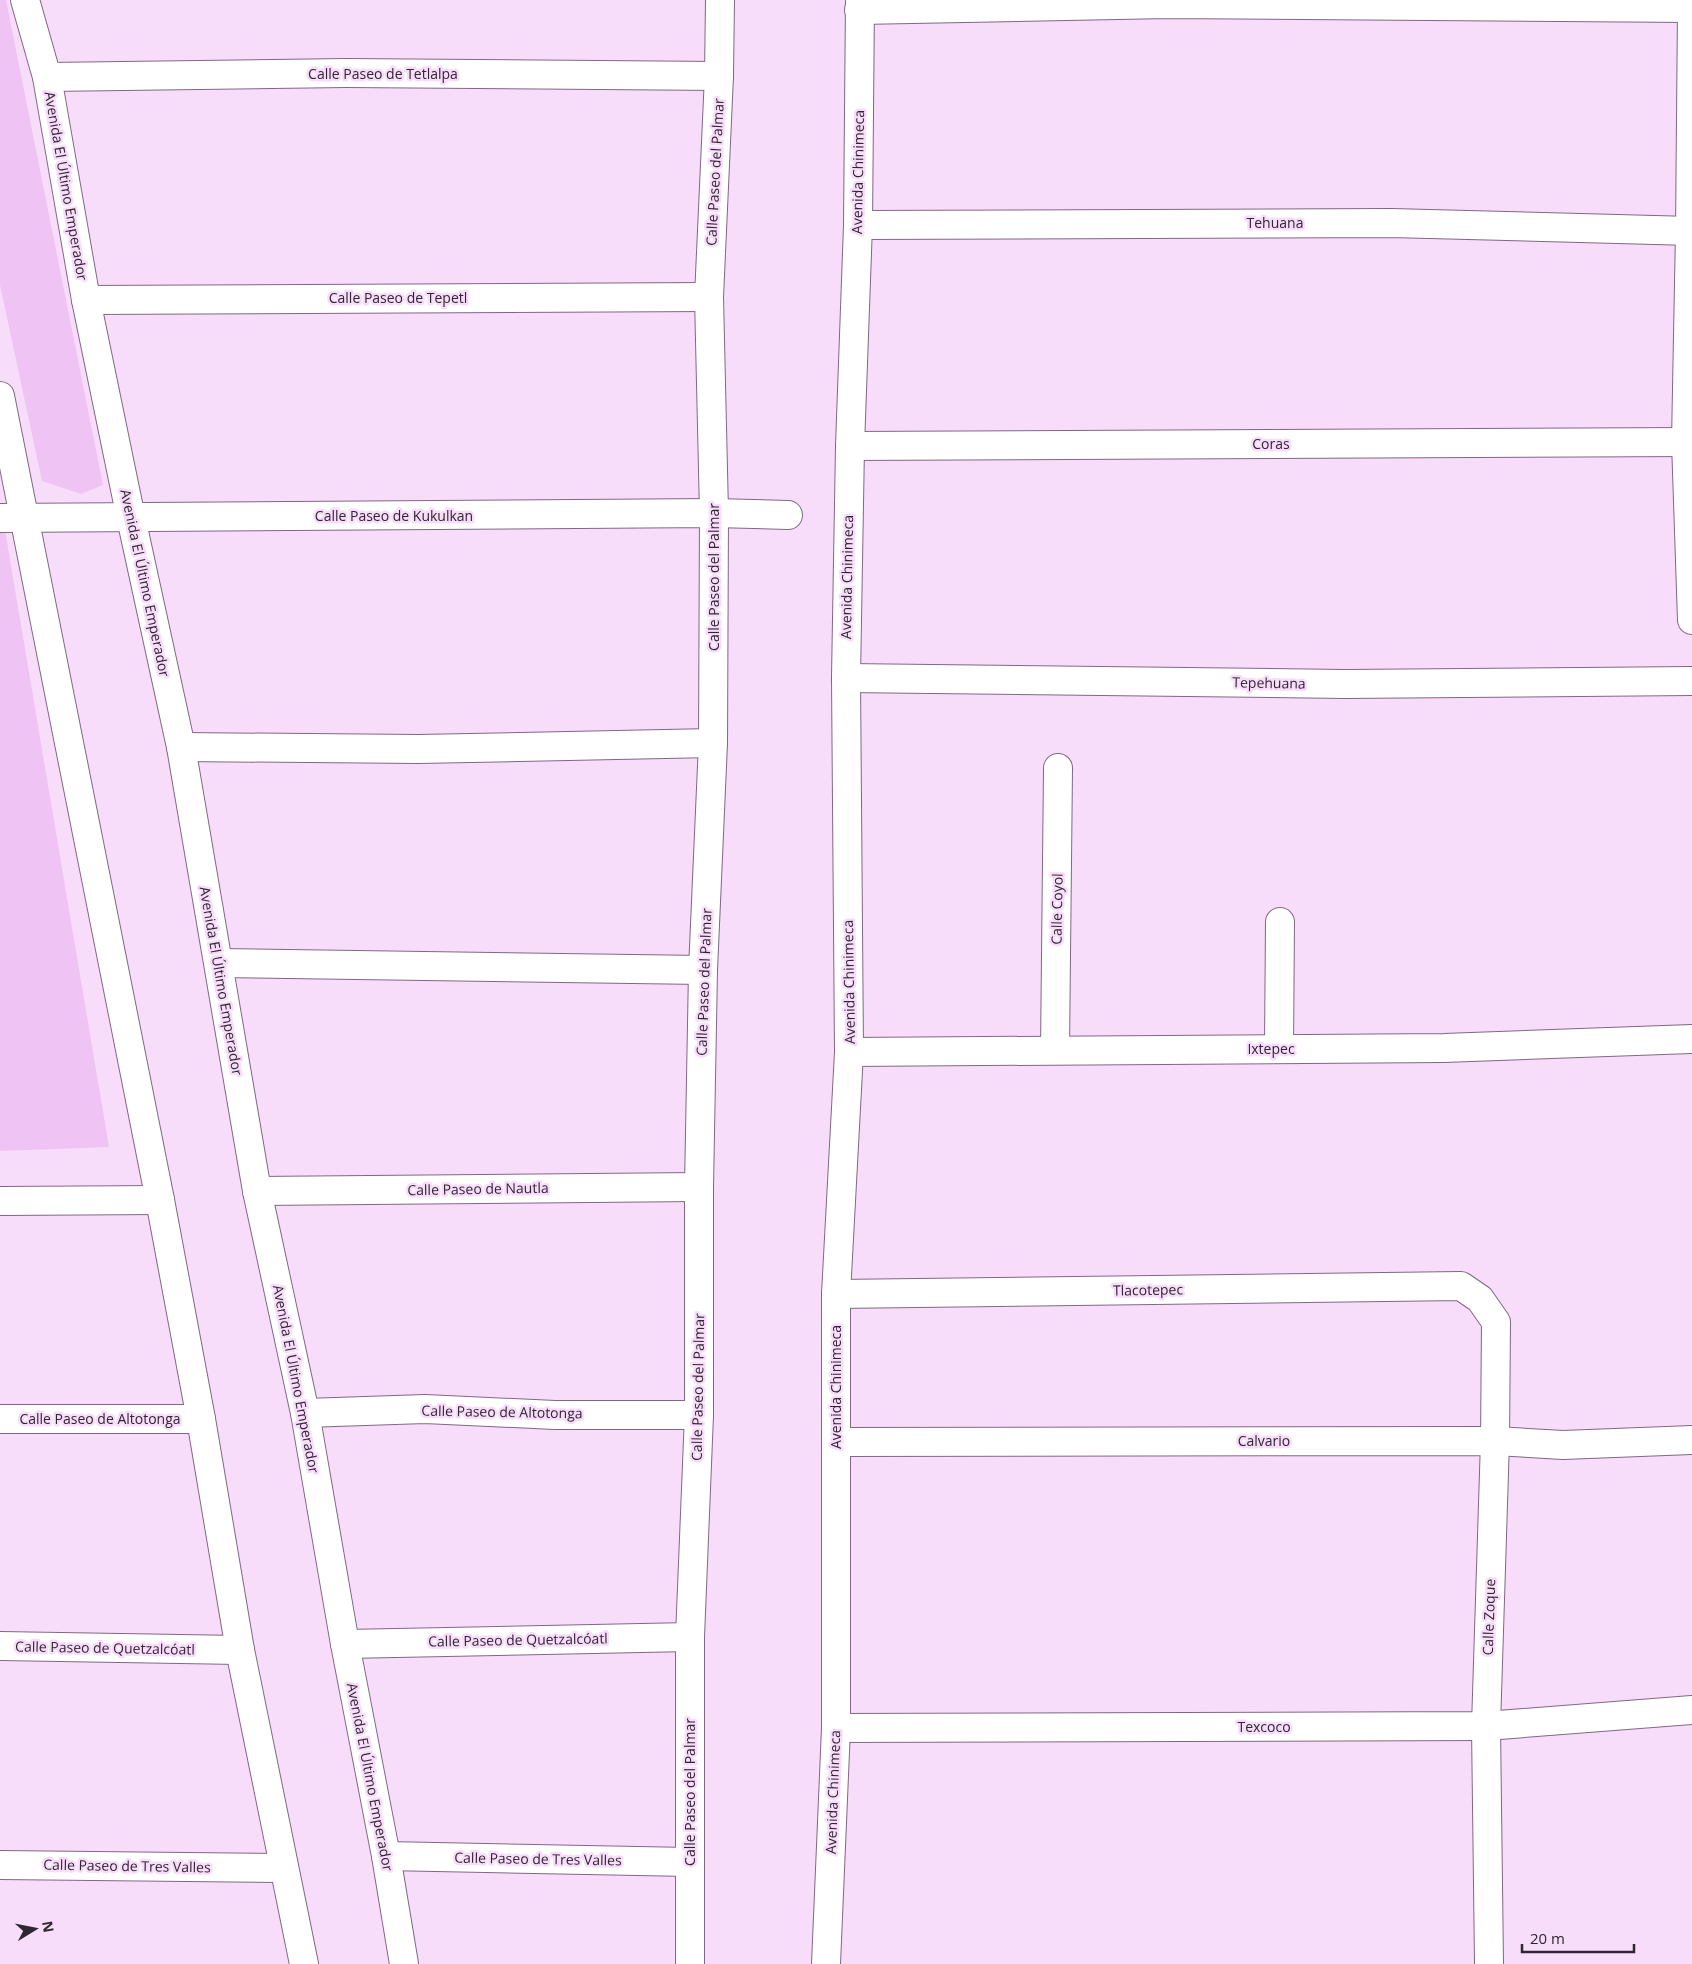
<svg xmlns="http://www.w3.org/2000/svg" width="1692" height="1964" font-family="'Open Sans',sans-serif">
<rect width="100%" height="100%" fill="#f8ddfb"/>
<g fill="#efc3f3">
<polygon points="0,0 6,0 103,485 81,494 42,481 0,285"/>
<polygon points="4,524 109,1147 0,1151 0,525"/>
</g>
<g fill="none" stroke-linecap="round" stroke-linejoin="round">
<defs>
<g id="minor">
<polyline points="25,0 47,77 86,300 131,518 181,747 257,1191 305,1413 345,1644 386,1856 404,1964"/>
<polyline points="1692,8 1690,231 1686,442 1692,620"/>
<polyline points="859,10 1168,4 1692,8"/>
<polyline points="47,77 346,73 719,76"/>
<polyline points="858,225 1391,223 1692,231"/>
<polyline points="86,300 709,297"/>
<polyline points="0,396 160,1200 201,1419 240,1650 304,1964"/>
<polyline points="850,446 1692,442"/>
<polyline points="0,518 714,513 788,515"/>
<polyline points="846,678 1345,684 1692,681"/>
<polyline points="181,747 418,749 713,743"/>
<polyline points="219,963 703,970"/>
<polyline points="1279,1049 1280,922"/>
<polyline points="1055,1050 1058,768"/>
<polyline points="849,1052 1444,1048 1692,1039"/>
<polyline points="257,1191 699,1187"/>
<polyline points="0,1201 160,1200"/>
<polyline points="836,1294 1461,1286 1480,1299 1496,1322 1495,1441 1486,1726 1489,1964"/>
<polyline points="305,1413 425,1409 555,1415 699,1415"/>
<polyline points="0,1419 201,1419"/>
<polyline points="836,1442 1495,1441 1563,1445 1692,1440"/>
<polyline points="345,1644 690,1637"/>
<polyline points="0,1646 240,1650"/>
<polyline points="836,1728 1486,1726 1692,1710"/>
<polyline points="386,1856 690,1862"/>
<polyline points="0,1865 284,1868"/>
<polyline points="690,1964 690,1637 699,1415 699,1187 703,970 713,743 714,513 709,297 719,76 720,0"/>
<polyline points="826,1964 836,1728 836,1294 849,1052 846,678 850,446 858,225 860,0"/>
</g>
</defs>
<use href="#minor" stroke="#806883" stroke-width="30"/>
<use href="#minor" stroke="#fff" stroke-width="28"/>
</g>
<g text-anchor="middle" stroke-width="5" stroke-linejoin="round" paint-order="stroke">
<g font-size="14" fill="#302631" stroke="#f8ddfb">
<text x="383" y="79">Calle Paseo de Tetlalpa</text>
<text transform="translate(715 172) rotate(-87)" y="5">Calle Paseo del Palmar</text>
<text transform="translate(858 172) rotate(-89)" y="5">Avenida Chinimeca</text>
<text transform="translate(66 186) rotate(80)" y="5">Avenida El Último Emperador</text>
<text x="1275" y="228">Tehuana</text>
<text x="398" y="303">Calle Paseo de Tepetl</text>
<text x="1271" y="449">Coras</text>
<text x="394" y="521">Calle Paseo de Kukulkan</text>
<text transform="translate(714 577) rotate(-90)" y="5">Calle Paseo del Palmar</text>
<text transform="translate(847 577) rotate(-89)" y="5">Avenida Chinimeca</text>
<text transform="translate(145 583) rotate(78)" y="5">Avenida El Último Emperador</text>
<text transform="translate(1269 683) rotate(1)" y="5">Tepehuana</text>
<text transform="translate(1057 909) rotate(-89)" y="5">Calle Coyol</text>
<text transform="translate(221 981) rotate(80)" y="5">Avenida El Último Emperador</text>
<text transform="translate(704 982) rotate(-88)" y="5">Calle Paseo del Palmar</text>
<text transform="translate(849 982) rotate(-91)" y="5">Avenida Chinimeca</text>
<text x="1271" y="1054">Ixtepec</text>
<text transform="translate(478 1189) rotate(-1)" y="5">Calle Paseo de Nautla</text>
<text transform="translate(1148 1290) rotate(-1)" y="5">Tlacotepec</text>
<text transform="translate(296 1379) rotate(79)" y="5">Avenida El Último Emperador</text>
<text transform="translate(698 1387) rotate(-89)" y="5">Calle Paseo del Palmar</text>
<text transform="translate(836 1387) rotate(-90)" y="5">Avenida Chinimeca</text>
<text transform="translate(502 1412) rotate(1)" y="5">Calle Paseo de Altotonga</text>
<text x="100" y="1424">Calle Paseo de Altotonga</text>
<text x="1264" y="1446">Calvario</text>
<text transform="translate(1489 1617) rotate(-88)" y="5">Calle Zoque</text>
<text transform="translate(518 1640) rotate(-1)" y="5">Calle Paseo de Quetzalcóatl</text>
<text transform="translate(105 1648) rotate(1)" y="5">Calle Paseo de Quetzalcóatl</text>
<text x="1264" y="1732">Texcoco</text>
<text transform="translate(370 1777) rotate(79)" y="5">Avenida El Último Emperador</text>
<text transform="translate(690 1792) rotate(-90)" y="5">Calle Paseo del Palmar</text>
<text transform="translate(833 1792) rotate(-88)" y="5">Avenida Chinimeca</text>
<text transform="translate(538 1859) rotate(1)" y="5">Calle Paseo de Tres Valles</text>
<text transform="translate(127 1866) rotate(1)" y="5">Calle Paseo de Tres Valles</text>
</g>
</g>
<g transform="translate(35 1929) rotate(80)" stroke="#f8ddfb" stroke-width="4" paint-order="stroke">
<path d="M0-4L9 19L0 12L-9 19Z" fill="#302631"/>
<text y="-8" font-size="14" font-weight="bold" text-anchor="middle" fill="#302631">N</text>
</g>
<path d="M1522 1944v8h112v-8" fill="none" stroke="#302631" stroke-width="2.5"/>
<text x="1530" y="1944" font-size="15" fill="#302631" stroke="#f8ddfb" stroke-width="4" paint-order="stroke">20 m</text>
</svg>
